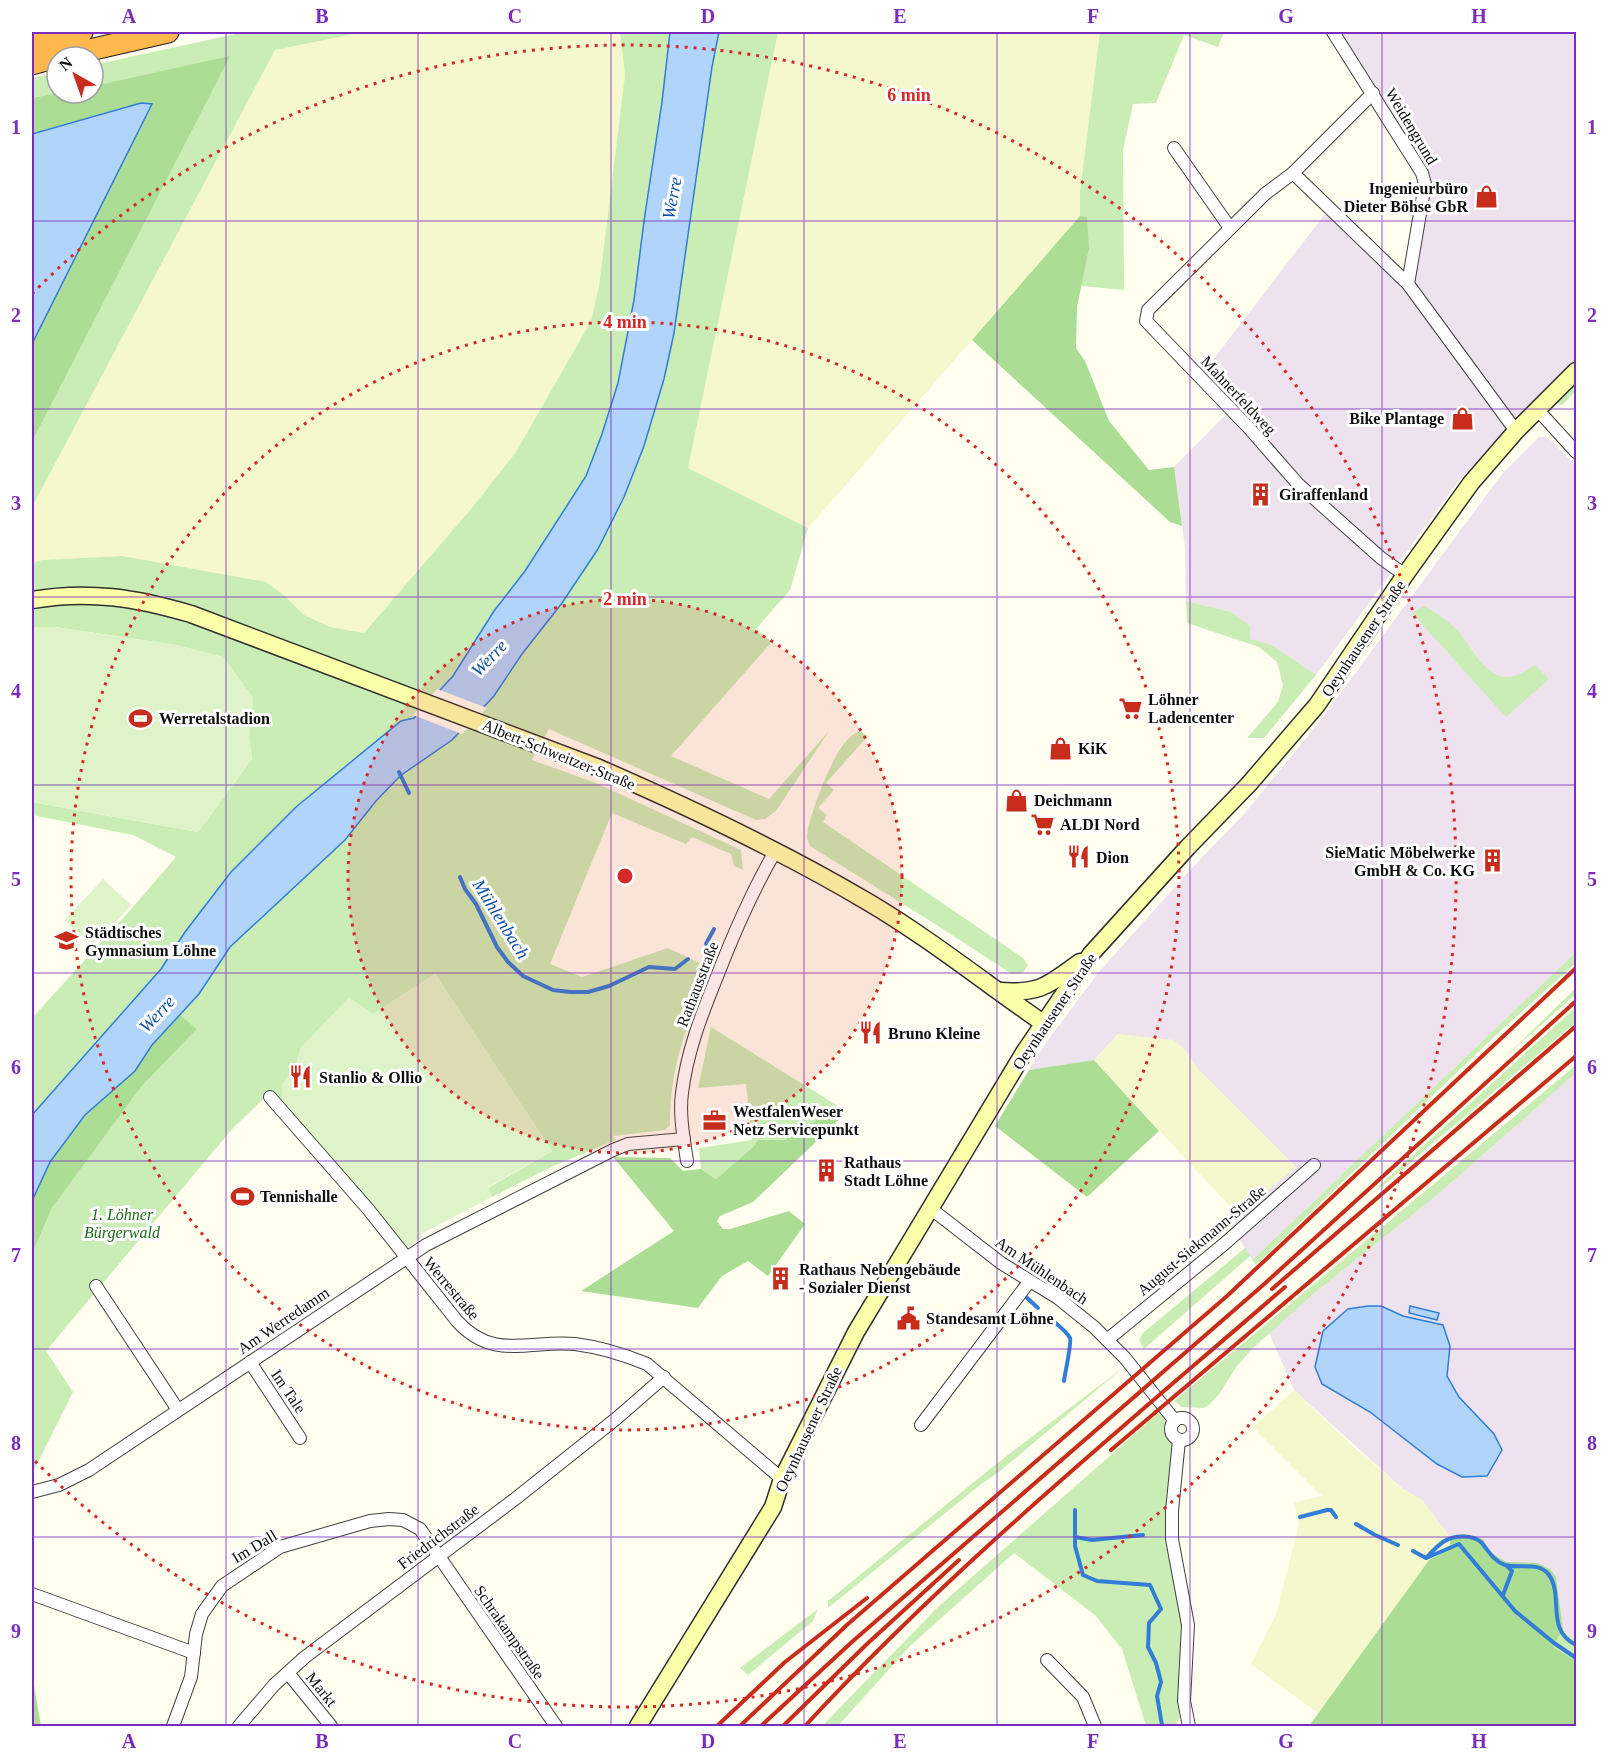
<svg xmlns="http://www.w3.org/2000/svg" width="1608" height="1758" font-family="Georgia,serif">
<rect width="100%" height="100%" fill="#fffeef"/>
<g fill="#ede2ed" fill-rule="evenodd">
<polygon points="1338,32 1576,32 1576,359 1517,416 1457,483 1316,675 1272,645 1249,639 1231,612 1186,601 1185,547 1174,467 1233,407 1202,374 1325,214 1397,283 1422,218 1427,184"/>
<polygon points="1539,437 1546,437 1552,441 1576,466 1576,952 1252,1260 1231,1225 1238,1215 1296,1167 1196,1067 1189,1054 1118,1034 1094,1060 1029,1070 1048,1040 1098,973 1191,869 1245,813 1317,725 1502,474"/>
<path d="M1576 1073V1640L1570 1638 1563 1629 1556 1577 1537 1563H1506L1464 1534 1450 1537 1422 1500 1403 1489 1294 1390 1269 1333 1317 1291 1436 1196ZM1393 1311 1403 1316 1443 1325 1450 1346 1447 1375 1459 1397 1494 1434 1437 1464 1370 1412 1323 1384Z"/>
</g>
<g fill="#f5f7cd">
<polygon points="363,32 620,32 625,75 599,286 591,321 516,452 471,509 364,633 330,627 304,615 286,597 122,556 42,560 32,563 32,507 275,49"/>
<polygon points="778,32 1100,32 1080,192 1080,216 808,528 688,468"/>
<polygon points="1118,1034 1174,1040 1189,1054 1196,1067 1296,1167 1238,1215 1094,1060"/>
<polygon points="1294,1390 1346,1440 1403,1489 1422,1500 1450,1537 1450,1549 1429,1560 1318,1713 1251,1664 1276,1615 1299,1524 1294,1503 1322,1496 1253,1427"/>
</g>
<g fill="#caedb6">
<polygon points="245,32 363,32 275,50 32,507 32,442 229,57 93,86 93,65"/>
<polygon points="620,32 670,32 662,102 644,221 634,300 618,383 602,434 586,476 525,571 494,611 453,676 414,718 401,721 296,807 231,872 185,932 161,969 32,1115 32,1018 127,914 176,857 133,835 32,815 32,802 198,832 252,759 249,738 253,698 223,657 176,645 55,627 32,627 32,563 42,560 122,556 266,582 286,597 304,615 330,627 364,633 471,509 516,452 591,321 599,286 625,75"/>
<path d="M719 32H778L688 468 808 528 790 590 756 629 771 641 770 644 671 756 769 799 829 731 776 811 765 819 756 820 549 729 532 760 596 783 741 850 743 870 734 866 731 854 692 837 686 844 612 813 550 964 582 977 668 948 712 969C687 1024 670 1063 670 1125L665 1130 613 1136 616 1140 551 1167 492 1197 488 1188 552 1151 435 974 373 1014 301 1047 297 1061 282 1086V1105L271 1092 233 1128 46 1351 73 1392 32 1474V1254L52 1208 74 1178 142 1086 197 1029 180 1015 199 994 230 947 283 898 400 776 452 740 494 696 523 652 562 603 598 549 624 497 664 379 674 333 712 67Z"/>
<polygon points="1100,32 1224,32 1218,47 1184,35 1156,103 1133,104 1123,150 1124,290 1081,286 1089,249 1080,216 1080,192"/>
<polygon points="57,73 57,93 32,98 32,78"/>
<polygon points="1576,380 1576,391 1562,405 1560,405 1556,402"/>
<polygon points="1186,601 1231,612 1250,626 1250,639 1272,645 1316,675 1264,738 1247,738 1278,702 1283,685 1277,662 1259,647 1187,623"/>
<path d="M1424 606C1436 612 1448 621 1458 631 1472 647 1484 678 1509 677 1517 677 1528 669 1535 665L1549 679 1506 717 1412 613Z"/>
<path d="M861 731 868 736 826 783 834 790 818 808 827 815 823 822 1023 958 1028 965 1023 973 1012 974 935 924 810 846 807 838 808 828C814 806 837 735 861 731Z"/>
<polygon points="1576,952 1576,963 1496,1035 1256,1265 1252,1260"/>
<polygon points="1576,988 1576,994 1503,1059"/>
<polygon points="1576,1007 1576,1022 1378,1190 1379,1186"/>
<polygon points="711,1027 838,1106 785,1140 758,1140 753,1147 716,1179 701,1169 699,1148 752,1140 746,1084 698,1088"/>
<polygon points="1576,1065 1576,1073 1436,1196 1317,1291 1253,1348 1236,1367 1220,1393 1209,1405 1203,1408 1182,1407 1174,1401"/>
<polygon points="1245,1248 1250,1256 1144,1349 1139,1340 1143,1333"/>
<polygon points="1124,1367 999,1472 980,1485 828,1608 828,1601 996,1464"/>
<path d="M1161 1411C1167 1421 1172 1442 1173 1454L1168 1536 1184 1631 1183 1666 1178 1692 1181 1715 1176 1725 1146 1726 1122 1649 1095 1615 1014 1553 910 1646 838 1726H822L939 1606Z"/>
<polygon points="818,1609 813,1621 748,1675 740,1668"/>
<polygon points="1563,1629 1570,1637 1576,1640 1576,1661 1553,1647"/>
</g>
<g fill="#abde94">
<polygon points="230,56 32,442 32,344 152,104 141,103 32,134 32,98 57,93 93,93 93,86"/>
<polygon points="1080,216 1087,217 1089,249 1077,307 1076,348 1085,361 1109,421 1149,470 1174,467 1182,526 1170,522 972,340"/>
<polygon points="180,1015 197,1029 142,1086 74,1178 52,1208 32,1254 32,1201 50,1162 85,1115 135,1071 152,1045"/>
<polygon points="1094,1060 1159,1131 1087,1197 995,1126 1029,1070"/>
<polygon points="838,1106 847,1112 753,1202 720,1216 717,1221 723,1229 730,1229 789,1211 805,1224 768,1276 748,1261 722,1276 698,1308 581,1291 674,1231 613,1157 670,1158 683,1171 701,1169 716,1179 753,1147 758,1140 785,1140"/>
<polygon points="1464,1534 1483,1539 1489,1551 1506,1562 1537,1563 1550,1569 1556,1577 1563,1629 1553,1647 1576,1661 1576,1726 1309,1726 1429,1560 1450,1549 1450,1537"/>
<polygon points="32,1674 41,1726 32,1726"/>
</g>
<g fill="#def3c8">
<polygon points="32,627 55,627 176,645 223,657 253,698 249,738 252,759 198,832 32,802"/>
<polygon points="103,879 131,905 93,946 65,920"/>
<polygon points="435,974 552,1151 488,1187 492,1197 421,1234 422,1237 406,1248 282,1105 282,1086 297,1061 301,1047 349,997 373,1014"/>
</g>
<g fill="#b0d4fa" stroke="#327dd7" stroke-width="1.5">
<polygon points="670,32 719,32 712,67 674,333 664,379 644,446 624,497 598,549 562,603 522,654 494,696 452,740 400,776 376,801 345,840 230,947 199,994 152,1045 135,1071 85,1115 50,1162 32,1201 32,1115 161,969 185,932 231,872 296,807 401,721 414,718 453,676 494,611 525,571 586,476 602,434 618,383 634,300 644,221 662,102"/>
<polygon points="141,103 152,104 32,344 32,134"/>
<polygon points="1368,1306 1381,1306 1403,1316 1443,1325 1450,1346 1447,1376 1459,1397 1494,1434 1502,1450 1487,1476 1462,1477 1437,1464 1370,1412 1322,1384 1315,1367 1323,1331 1348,1309"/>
<polygon points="1410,1306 1439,1313 1437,1320 1409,1313"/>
</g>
<polygon fill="#fffeef" points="437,689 487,708 462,734 413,715"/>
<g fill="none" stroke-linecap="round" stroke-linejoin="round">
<g stroke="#327dd7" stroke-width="4">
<polyline points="399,772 409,793"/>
<polyline points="460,877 465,889 476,904 497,947 508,962 523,976 553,990 570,992 588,992 609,986 649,967 675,969 688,959"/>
<polyline points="706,944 714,929"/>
<polyline points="1025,1296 1038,1308"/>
<path d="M1052 1320C1058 1325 1066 1331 1070 1338 1072 1342 1065 1373 1064 1381"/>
<polyline points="1075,1510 1075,1546 1083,1575 1097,1581 1150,1585 1161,1609 1149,1623 1148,1647 1156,1663 1161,1682 1157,1696 1162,1725"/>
<polyline points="1300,1517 1327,1510 1331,1510 1336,1517"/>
<polyline points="1356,1524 1375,1535 1398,1545"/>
<polyline points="1075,1537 1092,1540 1143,1535"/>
<polyline points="1413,1551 1426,1558 1459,1544 1515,1611 1554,1643 1576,1658"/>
<path d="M1426 1558C1431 1553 1436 1547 1443 1542 1453 1535 1473 1534 1482 1543 1489 1552 1494 1561 1505 1565 1519 1569 1539 1561 1549 1575 1564 1596 1545 1630 1576 1645"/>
<polyline points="1503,1595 1512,1571 1507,1566"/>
</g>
<defs>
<g id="street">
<polyline points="1333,32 1422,173 1425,184 1408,284"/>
<polyline points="1373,93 1293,173 1265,194 1148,310 1146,321 1249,428 1298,484 1381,558 1405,575"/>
<polyline points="1174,148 1230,228"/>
<polyline points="1293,173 1408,284 1516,431"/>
<polyline points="1537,409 1576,452"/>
<path d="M270 1097 368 1209 457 1321C493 1361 529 1340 575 1344 599 1347 625 1355 647 1364L782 1479"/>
<path d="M687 1161C684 1140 679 1115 682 1093 687 1052 701 1016 716 979 733 935 752 891 776 850"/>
<polyline points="930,1208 1001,1263 1058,1298 1094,1327 1125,1358 1175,1421"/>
<polyline points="96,1286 178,1410"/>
<polyline points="1107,1340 1223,1245 1314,1165"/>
<polyline points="250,1362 300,1438"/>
<circle cx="1182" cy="1429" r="11"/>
<polyline points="921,1425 1029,1282"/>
<polyline points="1179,1440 1172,1511 1172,1539 1188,1625 1184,1701 1189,1726"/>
<polyline points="32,1492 59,1485 89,1470 426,1245 613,1150 628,1144 684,1139"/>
<polyline points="32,1594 194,1653"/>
<polyline points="1047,1660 1083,1697 1095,1726"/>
<polyline points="288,1673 331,1726"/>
<polyline points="173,1726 191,1677 196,1634 202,1614 222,1586 280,1547 370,1521 389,1519 403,1520 420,1529 556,1726"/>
<polyline points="239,1726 274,1685 305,1657 515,1499 617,1418 664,1377"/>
</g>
<g id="secondary">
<path d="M32 600C89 590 136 598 191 614L599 768C691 808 782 851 868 902 929 938 985 983 1043 1023"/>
<path d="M1000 991C1041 994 1048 985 1080 962"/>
<polyline points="638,1726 773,1507 782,1479 856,1332 1025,1051 1091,954 1187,848 1249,784 1317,705 1405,575 1471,483 1516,431 1576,371"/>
</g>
<g id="highway">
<polyline points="32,44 82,32"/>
<polyline points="59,57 168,32"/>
<polyline points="32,64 57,57"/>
</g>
</defs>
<use href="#street" stroke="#414141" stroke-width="14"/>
<use href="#secondary" stroke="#303030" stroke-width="19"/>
<use href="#highway" stroke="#1f1f1f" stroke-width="23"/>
<use href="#street" stroke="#fff" stroke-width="12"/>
<use href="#secondary" stroke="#fcffaa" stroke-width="16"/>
<use href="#highway" stroke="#feb84e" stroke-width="21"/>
<g stroke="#c82d1c" stroke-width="4">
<polyline points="1272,1289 1576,1026"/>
<polyline points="1111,1450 1576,1056"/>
<polyline points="717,1726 785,1662 867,1598"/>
<polyline points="740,1726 848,1624 1227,1296 1576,968"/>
<polyline points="761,1726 853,1641 1262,1286 1576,1001"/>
<polyline points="783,1726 868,1643 959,1560"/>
<path d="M805 1726C952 1567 1121 1429 1285 1287"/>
</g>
</g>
<path fill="none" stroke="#7b2cbf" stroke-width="1.5" stroke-opacity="0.55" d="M226 32V1726M418 32V1726M611 32V1726M804 32V1726M997 32V1726M1190 32V1726M1382 32V1726M32 221H1576M32 409H1576M32 597H1576M32 785H1576M32 973H1576M32 1161H1576M32 1349H1576M32 1537H1576"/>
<circle cx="625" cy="876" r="277" fill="#d62828" fill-opacity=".12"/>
<g fill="none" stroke="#d62828" stroke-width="3" stroke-dasharray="3 6">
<circle cx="625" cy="876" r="277"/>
<circle cx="625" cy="876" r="554"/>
<path d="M32 294A831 831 0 1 1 32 1458"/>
</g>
<defs>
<symbol id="shop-bare" viewBox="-9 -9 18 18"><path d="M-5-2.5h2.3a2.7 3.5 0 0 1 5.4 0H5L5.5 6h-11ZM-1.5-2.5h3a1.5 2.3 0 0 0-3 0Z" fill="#c82d1c" stroke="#fff" stroke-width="2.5" paint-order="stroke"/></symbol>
<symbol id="building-bare" viewBox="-9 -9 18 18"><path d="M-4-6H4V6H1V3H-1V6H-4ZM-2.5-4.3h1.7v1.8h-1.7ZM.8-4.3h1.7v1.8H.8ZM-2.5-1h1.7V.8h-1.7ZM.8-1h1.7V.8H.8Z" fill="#c82d1c" stroke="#fff" stroke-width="2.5" paint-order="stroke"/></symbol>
<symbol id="supermarket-bare" viewBox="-9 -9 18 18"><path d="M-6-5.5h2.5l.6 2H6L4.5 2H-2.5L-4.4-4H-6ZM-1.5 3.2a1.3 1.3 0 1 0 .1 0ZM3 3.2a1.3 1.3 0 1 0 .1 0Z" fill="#c82d1c" stroke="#fff" stroke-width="2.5" paint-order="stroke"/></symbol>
<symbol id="stadium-bare" viewBox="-9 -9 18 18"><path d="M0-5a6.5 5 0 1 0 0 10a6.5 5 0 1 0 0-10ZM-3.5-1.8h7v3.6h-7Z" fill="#c82d1c" stroke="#fff" stroke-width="2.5" paint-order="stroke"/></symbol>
<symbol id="restaurant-bare" viewBox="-9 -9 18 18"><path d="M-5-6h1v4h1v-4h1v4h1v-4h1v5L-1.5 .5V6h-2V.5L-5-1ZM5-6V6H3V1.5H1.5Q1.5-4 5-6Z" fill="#c82d1c" stroke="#fff" stroke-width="2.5" paint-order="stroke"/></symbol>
<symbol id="school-bare" viewBox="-9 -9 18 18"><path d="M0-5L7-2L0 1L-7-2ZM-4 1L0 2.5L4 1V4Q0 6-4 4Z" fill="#c82d1c" stroke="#fff" stroke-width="2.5" paint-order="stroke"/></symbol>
<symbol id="office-bare" viewBox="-9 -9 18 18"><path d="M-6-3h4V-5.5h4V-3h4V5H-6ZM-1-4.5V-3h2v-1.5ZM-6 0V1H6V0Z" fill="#c82d1c" stroke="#fff" stroke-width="2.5" paint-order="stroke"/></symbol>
<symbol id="civic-bare" viewBox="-9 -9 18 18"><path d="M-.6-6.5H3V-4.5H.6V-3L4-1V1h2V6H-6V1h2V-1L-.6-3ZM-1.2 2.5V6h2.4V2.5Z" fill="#c82d1c" stroke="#fff" stroke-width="2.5" paint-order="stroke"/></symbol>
</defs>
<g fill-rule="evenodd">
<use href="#shop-bare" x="1470" y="180" width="33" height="33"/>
<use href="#shop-bare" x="1446" y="402" width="33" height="33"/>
<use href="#building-bare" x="1244" y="478" width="33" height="33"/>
<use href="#supermarket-bare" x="1114" y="692" width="33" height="33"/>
<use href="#stadium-bare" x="124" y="702" width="33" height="33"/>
<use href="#shop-bare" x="1044" y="732" width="33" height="33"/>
<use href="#shop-bare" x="1000" y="784" width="33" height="33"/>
<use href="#supermarket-bare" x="1026" y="808" width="33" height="33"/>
<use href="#restaurant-bare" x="1062" y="840" width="33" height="33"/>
<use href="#building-bare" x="1476" y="844" width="33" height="33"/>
<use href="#school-bare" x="50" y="924" width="33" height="33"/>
<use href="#restaurant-bare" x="854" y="1016" width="33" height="33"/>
<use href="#restaurant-bare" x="284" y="1060" width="33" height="33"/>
<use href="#office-bare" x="698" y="1104" width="33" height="33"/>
<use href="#building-bare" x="810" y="1154" width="33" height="33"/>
<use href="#stadium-bare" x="226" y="1180" width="33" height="33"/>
<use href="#building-bare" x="764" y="1262" width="33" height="33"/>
<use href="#civic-bare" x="892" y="1302" width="33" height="33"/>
</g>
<g text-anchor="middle" stroke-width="6" stroke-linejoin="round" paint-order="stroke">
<g font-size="16" fill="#0e0e0e" stroke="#fff">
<text transform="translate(1412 126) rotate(59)" y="6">Weidengrund</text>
<text transform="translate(1239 395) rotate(47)" y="6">Mahnerfeldweg</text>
<text transform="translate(1363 638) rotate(-56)" y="6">Oeynhausener Straße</text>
<text transform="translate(559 754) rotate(22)" y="6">Albert-Schweitzer-Straße</text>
<text transform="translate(697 984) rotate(-69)" y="6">Rathausstraße</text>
<text transform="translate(1054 1011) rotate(-56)" y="6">Oeynhausener Straße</text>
<text transform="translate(1201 1240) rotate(-40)" y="6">August-Siekmann-Straße</text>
<text transform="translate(1042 1270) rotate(34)" y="6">Am Mühlenbach</text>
<text transform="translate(452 1288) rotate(50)" y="6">Werrestraße</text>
<text transform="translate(283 1320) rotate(-34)" y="6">Am Werredamm</text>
<text transform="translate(289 1391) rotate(56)" y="6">Im Tale</text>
<text transform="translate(808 1429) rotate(-65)" y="6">Oeynhausener Straße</text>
<text transform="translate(438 1536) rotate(-37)" y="6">Friedrichstraße</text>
<text transform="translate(254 1546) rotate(-31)" y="6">Im Dall</text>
<text transform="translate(510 1632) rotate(55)" y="6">Schrakampstraße</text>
<text transform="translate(322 1689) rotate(51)" y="6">Markt</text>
</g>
<g font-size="16" font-weight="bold" fill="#0e0e0e" stroke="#fff" text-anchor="start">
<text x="1468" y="194" text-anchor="end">Ingenieurbüro<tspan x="1468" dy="18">Dieter Böhse GbR</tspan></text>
<text x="1444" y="424" text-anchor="end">Bike Plantage</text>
<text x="1279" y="500">Giraffenland</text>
<text x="1148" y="705">Löhner<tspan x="1148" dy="18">Ladencenter</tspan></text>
<text x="159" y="724">Werretalstadion</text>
<text x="1078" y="754">KiK</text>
<text x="1034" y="806">Deichmann</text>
<text x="1060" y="830">ALDI Nord</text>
<text x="1475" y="858" text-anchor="end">SieMatic Möbelwerke<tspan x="1475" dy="18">GmbH &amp; Co. KG</tspan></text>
<text x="1096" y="863">Dion</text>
<text x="85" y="938">Städtisches<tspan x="85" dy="18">Gymnasium Löhne</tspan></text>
<text x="888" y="1039">Bruno Kleine</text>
<text x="319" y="1083">Stanlio &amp; Ollio</text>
<text x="733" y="1117">WestfalenWeser<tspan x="733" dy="18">Netz Servicepunkt</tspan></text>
<text x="844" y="1168">Rathaus<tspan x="844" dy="18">Stadt Löhne</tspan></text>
<text x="260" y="1202">Tennishalle</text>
<text x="799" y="1275">Rathaus Nebengebäude<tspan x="799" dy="18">- Sozialer Dienst</tspan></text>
<text x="926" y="1324">Standesamt Löhne</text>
</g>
<g font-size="16" font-style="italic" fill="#1e6b19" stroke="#fff">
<text x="122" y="1220">1. Löhner<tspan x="122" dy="18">Bürgerwald</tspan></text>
</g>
<g font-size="18" font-style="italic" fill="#0e4fa9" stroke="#fff">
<text transform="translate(672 198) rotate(-80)" y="6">Werre</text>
<text transform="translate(489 658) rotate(-46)" y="6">Werre</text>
<text transform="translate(501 919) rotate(58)" y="6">Mühlenbach</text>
<text transform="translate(157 1014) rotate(-47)" y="6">Werre</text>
</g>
</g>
<circle cx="625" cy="876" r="9" fill="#d62828" stroke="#fff" stroke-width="3"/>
<g font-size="18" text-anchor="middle" font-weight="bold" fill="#d62828" stroke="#fff" stroke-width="6" stroke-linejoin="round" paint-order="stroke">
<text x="909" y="101">6 min</text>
<text x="625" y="328">4 min</text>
<text x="625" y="605">2 min</text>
</g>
<rect width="1608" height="1758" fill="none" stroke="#ffffff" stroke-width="66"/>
<g transform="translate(75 75) rotate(320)"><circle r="28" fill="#ffffff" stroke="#9f9f9f" stroke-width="1.5"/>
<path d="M0-4.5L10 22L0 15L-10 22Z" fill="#c82d1c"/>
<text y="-9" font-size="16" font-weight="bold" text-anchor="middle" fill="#0e0e0e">N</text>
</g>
<rect x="33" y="33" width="1542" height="1692" fill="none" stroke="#7b2cbf" stroke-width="2"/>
<g font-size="20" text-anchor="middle" font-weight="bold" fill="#7b2cbf">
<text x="129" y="23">A</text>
<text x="322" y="23">B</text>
<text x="515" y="23">C</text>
<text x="708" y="23">D</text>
<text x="900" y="23">E</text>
<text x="1093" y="23">F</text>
<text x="1286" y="23">G</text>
<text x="1479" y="23">H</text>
<text x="16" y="134">1</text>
<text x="1592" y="134">1</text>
<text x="16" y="322">2</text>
<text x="1592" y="322">2</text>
<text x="16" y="510">3</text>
<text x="1592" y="510">3</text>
<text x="16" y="698">4</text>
<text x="1592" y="698">4</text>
<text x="16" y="886">5</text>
<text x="1592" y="886">5</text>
<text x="16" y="1074">6</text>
<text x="1592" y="1074">6</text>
<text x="16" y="1262">7</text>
<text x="1592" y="1262">7</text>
<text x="16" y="1450">8</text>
<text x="1592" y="1450">8</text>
<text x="16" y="1638">9</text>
<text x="1592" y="1638">9</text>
<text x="129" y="1748">A</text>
<text x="322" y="1748">B</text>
<text x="515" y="1748">C</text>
<text x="708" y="1748">D</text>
<text x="900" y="1748">E</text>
<text x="1093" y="1748">F</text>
<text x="1286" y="1748">G</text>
<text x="1479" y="1748">H</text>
</g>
</svg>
